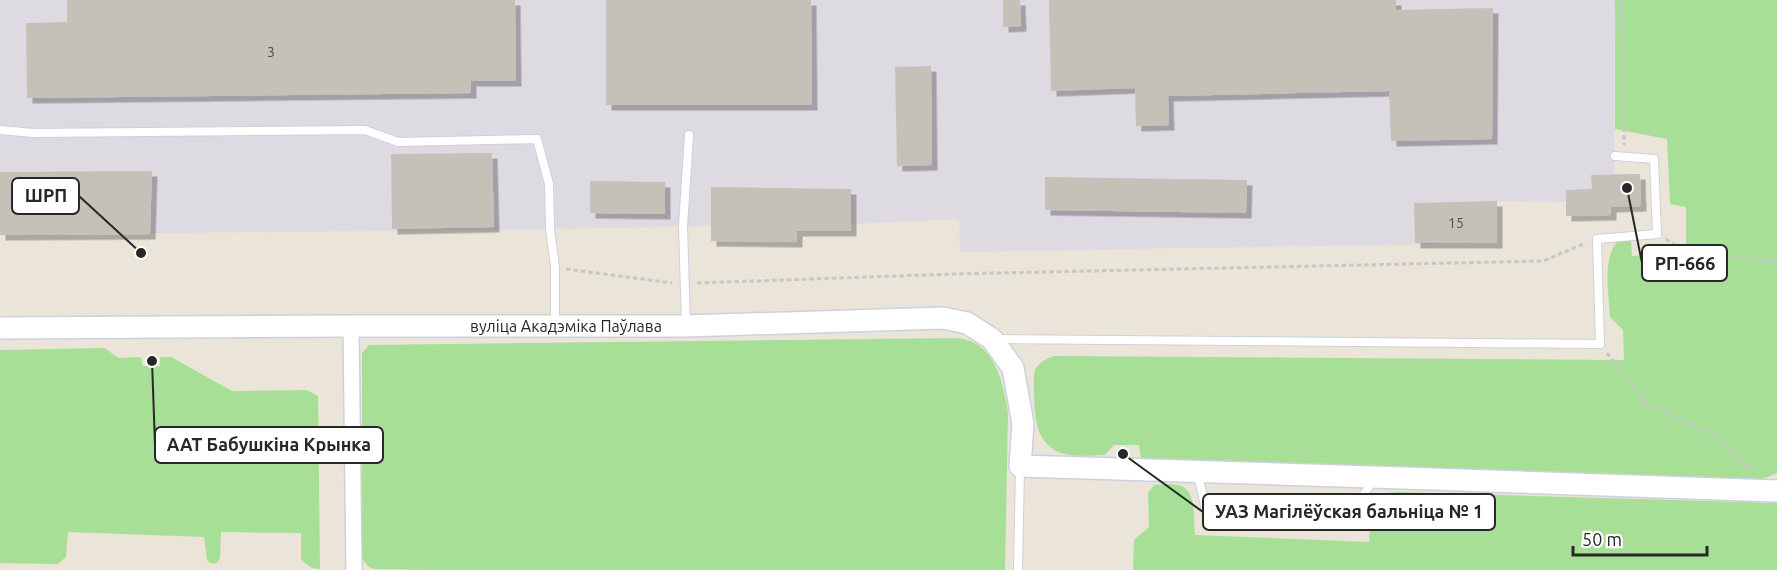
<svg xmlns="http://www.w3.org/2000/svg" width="1777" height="570" font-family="Ubuntu,sans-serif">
<defs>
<filter id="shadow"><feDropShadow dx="5.5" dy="5.5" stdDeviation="0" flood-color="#0004"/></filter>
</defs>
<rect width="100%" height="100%" fill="#eae4d9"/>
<polygon fill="#dddae2" points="0,0 1615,0 1614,174 1640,174 1641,206 1611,207 1566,202 1497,201 1497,243 960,252 959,219 851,224 797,231 797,242 711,241 711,226 550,229 0,235"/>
<g fill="#a8df96">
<path d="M1615 0H1777V473L1762 479 1141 458 1139 445H1114L1105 455C1091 455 1072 458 1058 452 1035 440 1035 417 1034 394 1034 387 1033 377 1035 370 1038 363 1046 359 1053 356L1624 360 1623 330 1610 317C1609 292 1601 258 1620 238L1631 241 1632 256 1686 253V207L1670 204 1667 139 1615 129Z"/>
<path d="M958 338C995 342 1003 382 1008 413L1005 570H432L375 569 369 567 362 559V353L369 345Z"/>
<path d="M105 348 118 358 141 357 143 366H160V357H171L232 391 307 390 318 396 320 569 312 568 301 560V533L221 532 220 558 217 563C213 564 210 564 207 560L204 537 68 532 66 557 58 564 0 563V350Z"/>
<path d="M1154 485C1161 485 1170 483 1178 485 1198 489 1193 520 1195 535L1369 542 1371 503 1383 494 1396 492 1777 503V570H1133L1134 540 1149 527 1148 493Z"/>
</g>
<g fill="#c5c1b9" filter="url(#shadow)">
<polygon points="67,0 515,0 516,81 471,81 471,93 27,98 26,23 67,22"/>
<polygon points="606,0 811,0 812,105 606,105"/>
<polygon points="1003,0 1020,0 1021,26 1003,27"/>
<polygon points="1049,0 1396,0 1396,10 1493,8 1492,139 1391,141 1389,91 1168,96 1169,125 1136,126 1135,88 1051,91"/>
<polygon points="931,66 932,165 897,166 895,67"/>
<polygon points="492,153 494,227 392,229 391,154"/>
<polygon points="152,171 150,234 0,235 0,172"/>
<polygon points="1640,174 1641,206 1611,207 1611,215 1566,216 1566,190 1592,189 1591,175"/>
<polygon points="1045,177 1247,180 1246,213 1045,210"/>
<polygon points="590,181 665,182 665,214 590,213"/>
<polygon points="711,187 851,189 851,231 797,231 797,242 711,241"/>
<polygon points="1497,201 1497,243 1415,243 1414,203"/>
</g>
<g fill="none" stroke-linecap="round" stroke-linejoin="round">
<defs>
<g id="service">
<polyline points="0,130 34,133 365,130 398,142 537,139 549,184 550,229 555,267 555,326"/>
<polyline points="686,325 683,226 689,135"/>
<polyline points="996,339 1600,344 1597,239 1657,234 1654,159 1615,156"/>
<polyline points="1197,472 1207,513 1351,515 1373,480"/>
<polyline points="1018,570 1020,467"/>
</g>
<polyline id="minor" points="351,326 354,570"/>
<g id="secondary">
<path id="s1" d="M0 328 351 326H686L943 318 967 323 992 339 1013 368 1023 424 1020 466C1272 472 1525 483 1777 491"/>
</g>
</defs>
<use href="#service" stroke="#ced0e0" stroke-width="10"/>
<use href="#minor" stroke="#ced0e0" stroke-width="18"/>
<use href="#secondary" stroke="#ced0e0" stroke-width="24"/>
<g stroke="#c7c7c7" stroke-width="3" stroke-dasharray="4.5 3" stroke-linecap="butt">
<polyline points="1621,0 1624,145"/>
<polyline points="1666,239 1681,249 1777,262"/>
<polyline points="566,269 672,283"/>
<polyline points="697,283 953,274 1543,261 1586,243"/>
<polyline points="1607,353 1647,403 1716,436 1753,471"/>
</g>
<use href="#service" stroke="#fff" stroke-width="8"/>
<use href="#minor" stroke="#fff" stroke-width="15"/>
<use href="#secondary" stroke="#fff" stroke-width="21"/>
</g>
<g text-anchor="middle" stroke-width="4.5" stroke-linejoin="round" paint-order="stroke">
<g font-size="14" fill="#4e4e4c">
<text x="271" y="57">3</text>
<text x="1456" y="228">15</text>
</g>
<g font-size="16" fill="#272727" stroke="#fff">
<text dy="6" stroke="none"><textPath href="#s1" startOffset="566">вуліца Акадэміка Паўлава</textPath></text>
</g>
</g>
<path fill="none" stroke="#272727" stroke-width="2" d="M141 253L79 196M1627 188L1642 263M152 361L155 445M1123 454L1203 512"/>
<g fill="#272727" stroke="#fff" stroke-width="2">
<circle cx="141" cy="253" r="6"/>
<circle cx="1627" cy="188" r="6"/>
<circle cx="152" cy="361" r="6"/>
<circle cx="1123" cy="454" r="6"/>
</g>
<g fill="#fff" stroke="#272727" stroke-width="2">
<rect x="12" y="178" width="67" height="36" rx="6"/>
<rect x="1642" y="245" width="85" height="36" rx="6"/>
<rect x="155" y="427" width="228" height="36" rx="6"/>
<rect x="1203" y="494" width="292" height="36" rx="6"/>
</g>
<g font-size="18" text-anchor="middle" font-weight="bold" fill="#272727">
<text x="46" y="202">ШРП</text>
<text x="1685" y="270">РП-666</text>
<text x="269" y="451">ААТ Бабушкіна Крынка</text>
<text x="1349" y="518">УАЗ Магілёўская бальніца № 1</text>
</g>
<path d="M1573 546v9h134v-9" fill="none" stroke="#272727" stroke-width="3"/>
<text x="1582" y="546" font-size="18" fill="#272727" stroke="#ffffff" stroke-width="4.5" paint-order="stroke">50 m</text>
</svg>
